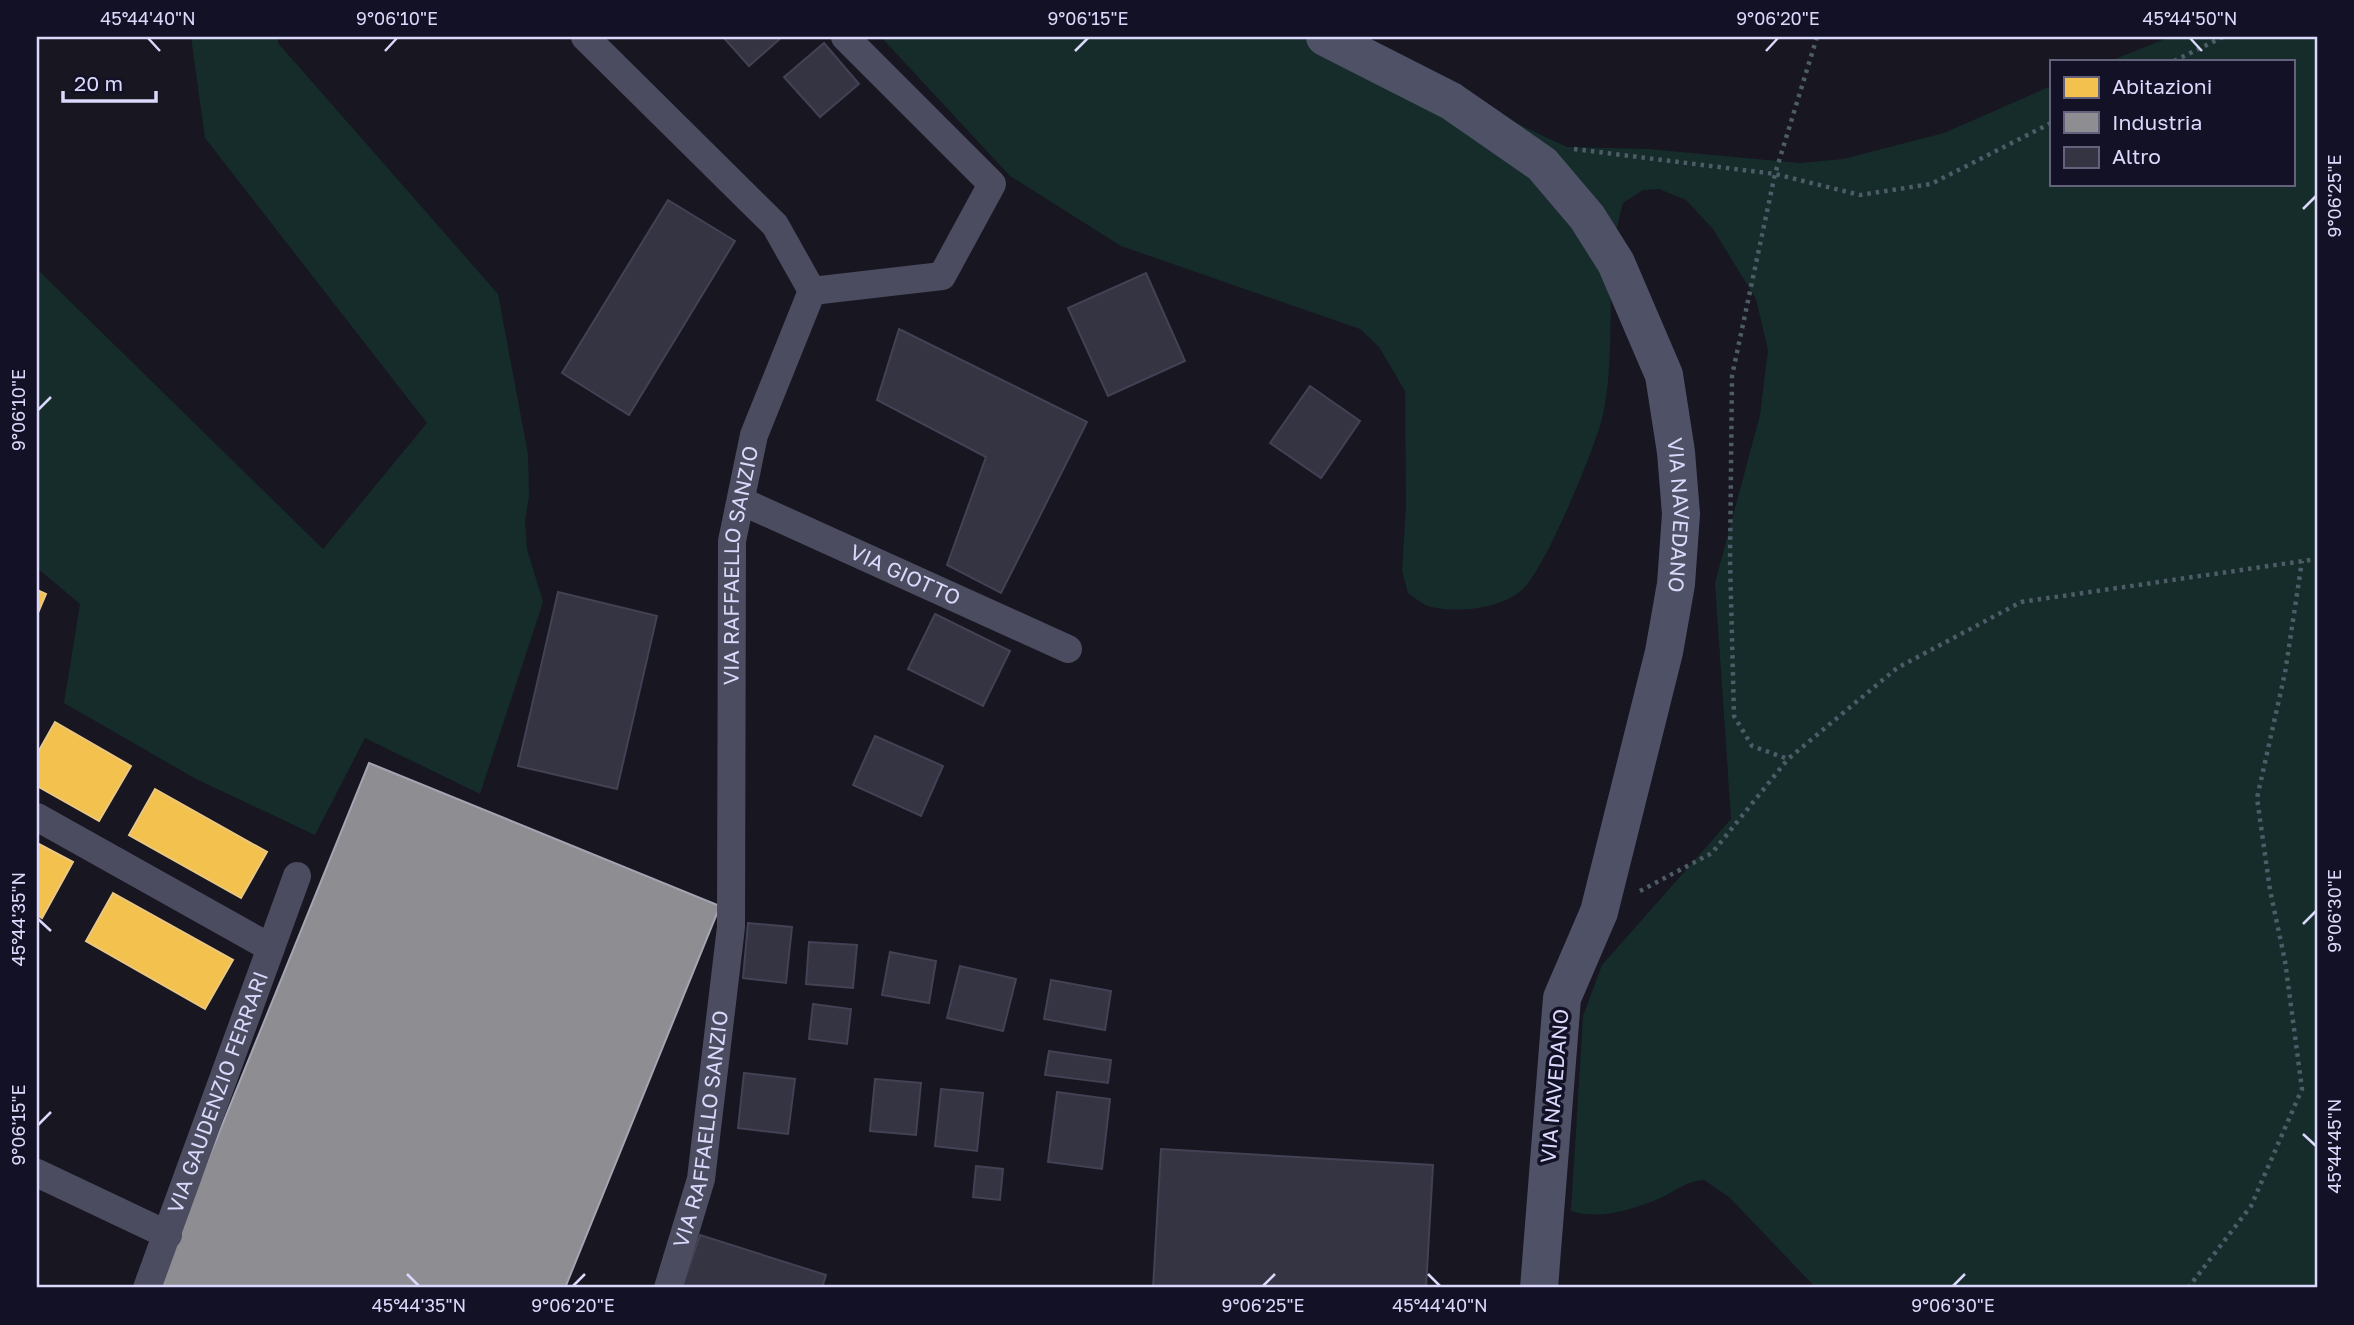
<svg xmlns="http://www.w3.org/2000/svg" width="2354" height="1325" font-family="'Golos Text',sans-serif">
<rect width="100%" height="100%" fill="#171621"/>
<g fill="#152c2b">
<polygon points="191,37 278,37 278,43 498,294 528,454 529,496 525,521 527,549 543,602 480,794 365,738 315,835 196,779 64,703 80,604 37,568 37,269 323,549 427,423 205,138"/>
<path d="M881 37H1333L1567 147 1649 149 1800 163 1843 159 1944 133 2051 86V184H2293V61H2110L2170 37H2317V1288H1816L1729 1197 1704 1180C1686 1181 1674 1192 1658 1199 1631 1210 1600 1220 1571 1211L1583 1016 1602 965 1731 819 1715 583 1760 415 1768 350 1756 299 1713 229 1686 200 1659 189 1643 190 1623 203C1602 272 1618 345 1603 415 1596 446 1545 569 1523 589 1502 609 1458 613 1431 607 1423 605 1415 598 1408 593L1402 571 1406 507 1405 391 1379 347 1360 329 1121 246 1010 176Z"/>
</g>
<g fill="#f2c14e" stroke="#ebc882" stroke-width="2">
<polygon points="37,590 46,594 37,615"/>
<polygon points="55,722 131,766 99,821 37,786 37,754"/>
<polygon points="155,789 267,852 241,898 129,835"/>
<polygon points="37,843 73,862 42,918 37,915"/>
<polygon points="113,893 233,960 205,1009 86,941"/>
</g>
<polygon fill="#8d8d92" stroke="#a4a4b2" stroke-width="2" points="369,763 720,906 565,1288 156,1288"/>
<g fill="#353443" stroke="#434154" stroke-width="2">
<polygon points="723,37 782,37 749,66"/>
<polygon points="824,43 859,84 820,117 784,77"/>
<polygon points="668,200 735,241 629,415 562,373"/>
<polygon points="1146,273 1185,361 1108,396 1068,308"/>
<polygon points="899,329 1087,422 1001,593 947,565 986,457 877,400"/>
<polygon points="1310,386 1360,421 1321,478 1270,443"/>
<polygon points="558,592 657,616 617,789 518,766"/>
<polygon points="935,614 1010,651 983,706 908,669"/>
<polygon points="875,736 943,766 921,816 853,785"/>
<polygon points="748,923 792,927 786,983 743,978"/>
<polygon points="809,942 857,945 853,988 806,984"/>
<polygon points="890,952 936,961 929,1003 882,995"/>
<polygon points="960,966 1016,979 1003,1031 947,1018"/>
<polygon points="1051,980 1111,991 1105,1030 1044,1019"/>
<polygon points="813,1004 851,1009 847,1044 809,1039"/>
<polygon points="1049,1051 1111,1060 1108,1083 1045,1075"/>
<polygon points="744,1073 795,1079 788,1134 738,1128"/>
<polygon points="875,1079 921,1083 916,1135 870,1131"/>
<polygon points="941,1089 983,1093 977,1151 935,1146"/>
<polygon points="1057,1092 1110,1099 1102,1169 1048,1162"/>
<polygon points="1161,1149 1433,1165 1426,1288 1153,1288"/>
<polygon points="976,1166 1003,1169 1000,1200 973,1197"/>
<polygon points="700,1235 826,1275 822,1288 682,1288"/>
</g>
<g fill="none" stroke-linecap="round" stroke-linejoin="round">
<g stroke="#4d5c67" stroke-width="4.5" stroke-dasharray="3.5 5" stroke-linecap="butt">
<polyline points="1817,37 1775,174 1732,376 1730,560 1734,716 1752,746 1788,759 1897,668 2021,602 2317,559"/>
<polyline points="2174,61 2223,37"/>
<polyline points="1574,149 1775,174 1860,195 1931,184 2051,123"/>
<polyline points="1640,891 1712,853 1788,759"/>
<polyline points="2188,1288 2251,1206 2302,1089 2285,961 2270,890 2257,798 2285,673 2302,561"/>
</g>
<g stroke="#4c4c61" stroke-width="28">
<polyline points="585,37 775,225 812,291"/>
<path id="s1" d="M741 501 1068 649"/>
<polyline points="37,817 271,948"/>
<polyline points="37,1173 168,1235"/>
<path id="s2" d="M147 1288 297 876"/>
<path id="s3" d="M668 1288 701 1179 731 927 732 541 754 435 812 291 942 276 992 184 845 37"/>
</g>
<path stroke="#4f5167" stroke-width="38" id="s4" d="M1325 37 1451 101 1542 164 1587 217 1616 263 1664 375 1676 452 1681 514 1676 584 1664 652 1599 912 1562 998 1539 1288"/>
</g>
<path fill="none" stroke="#dad9fc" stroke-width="2.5" d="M148 38 160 51M2190 38 2202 51M385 51 397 38M1075 51 1088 38M1766 51 1778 38M2303 209 2316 196M38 410 51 397M38 919 51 931M2303 924 2316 911M38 1125 51 1112M2303 1134 2316 1146M407 1274 419 1286M1428 1274 1440 1286M573 1286 585 1274M1263 1286 1275 1274M1953 1286 1965 1274"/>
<g text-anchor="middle" stroke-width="7" stroke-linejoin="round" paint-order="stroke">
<g font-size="21" fill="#dad9fc" stroke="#131126">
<text dy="7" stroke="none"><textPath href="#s4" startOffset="639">VIA NAVEDANO</textPath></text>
<text dy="7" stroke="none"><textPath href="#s3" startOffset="730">VIA RAFFAELLO SANZIO</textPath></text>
<text dy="7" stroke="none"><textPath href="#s1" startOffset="180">VIA GIOTTO</textPath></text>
<text transform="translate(1555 1086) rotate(-85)" y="7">VIA NAVEDANO</text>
<text dy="7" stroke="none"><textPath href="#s2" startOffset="208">VIA GAUDENZIO FERRARI</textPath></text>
<text dy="7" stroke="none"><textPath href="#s3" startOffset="163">VIA RAFFAELLO SANZIO</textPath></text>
</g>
</g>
<rect width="2354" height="1325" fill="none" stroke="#131126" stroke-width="77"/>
<rect x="2050" y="60" width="245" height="126" fill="#131126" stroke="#63617c" stroke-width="2"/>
<rect x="2064" y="77" width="35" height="21" fill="#f2c14e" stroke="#63617c" stroke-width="2"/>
<text x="2112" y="94" font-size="21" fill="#dad9fc">Abitazioni</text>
<rect x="2064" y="112" width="35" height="21" fill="#8d8d92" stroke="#63617c" stroke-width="2"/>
<text x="2112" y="130" font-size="21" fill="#dad9fc">Industria</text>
<rect x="2064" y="147" width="35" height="21" fill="#353443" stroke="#63617c" stroke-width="2"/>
<text x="2112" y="164" font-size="21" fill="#dad9fc">Altro</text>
<path d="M63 91v10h93v-10" fill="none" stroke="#dad9fc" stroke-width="3.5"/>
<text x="74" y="91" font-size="21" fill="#dad9fc" stroke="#131126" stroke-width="5" paint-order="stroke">20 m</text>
<rect x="38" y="38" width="2278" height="1248" fill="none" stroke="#dad9fc" stroke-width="2.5"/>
<g font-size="18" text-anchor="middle" fill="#dad9fc">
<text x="148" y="25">45°44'40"N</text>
<text x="397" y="25">9°06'10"E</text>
<text x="1088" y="25">9°06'15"E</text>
<text x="1778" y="25">9°06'20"E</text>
<text x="2190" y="25">45°44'50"N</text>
<text transform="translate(2335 196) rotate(-90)" y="6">9°06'25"E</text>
<text transform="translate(19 410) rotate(-90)" y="6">9°06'10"E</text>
<text transform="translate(2335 911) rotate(-90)" y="6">9°06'30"E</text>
<text transform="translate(19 919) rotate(-90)" y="6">45°44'35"N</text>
<text transform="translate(19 1125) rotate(-90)" y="6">9°06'15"E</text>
<text transform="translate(2335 1146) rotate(-90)" y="6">45°44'45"N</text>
<text x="419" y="1312">45°44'35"N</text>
<text x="573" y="1312">9°06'20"E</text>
<text x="1263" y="1312">9°06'25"E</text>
<text x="1440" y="1312">45°44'40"N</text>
<text x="1953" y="1312">9°06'30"E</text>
</g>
</svg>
